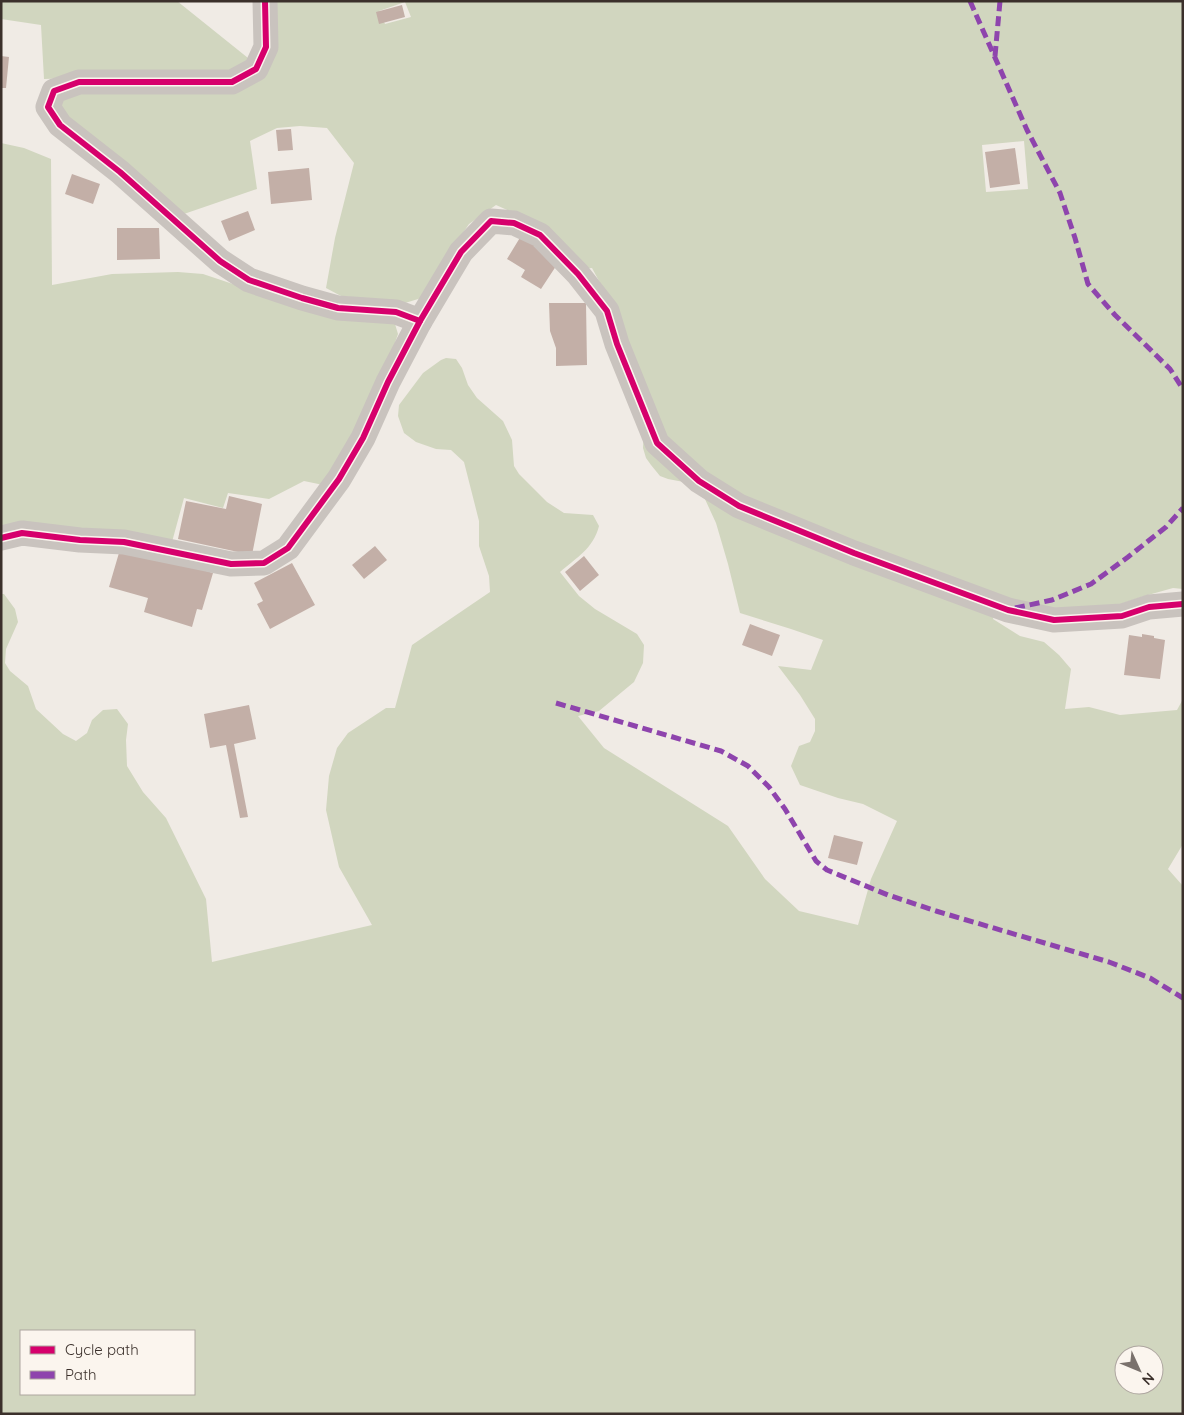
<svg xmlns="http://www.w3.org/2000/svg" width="1184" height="1415" font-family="Quicksand,sans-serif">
<rect width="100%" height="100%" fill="#f0ebe5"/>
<g fill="#d1d6bf" fill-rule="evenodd">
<polygon points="1,1 177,1 248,58 247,66 234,73 44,79 41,25 1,19"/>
<path d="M274 1H1183V589L1173 588 1141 597 1106 609 1046 610 999 596 993 619 1020 636 1044 642 1059 655 1071 669 1065 709 1089 707 1120 715 1177 710 1183 699V844L1168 869 1183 886V1414H1V594H4L15 609 18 622 6 649 5 663 10 671 28 686 36 709 63 734 76 741 87 733 92 720 103 710 117 709 128 724 126 740 127 766 143 792 166 818 206 899 212 962 372 925 339 867 326 810 329 776 337 748 348 733 386 708H395L412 645 490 592 489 576 479 546V521L464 462 451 450 436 449 416 442 404 433 398 416 399 405 423 373 441 360 446 358 456 359 462 368 468 385 477 398 503 421 512 440 514 466 519 474 547 502 564 513 593 515 599 526C593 549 577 557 560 572L579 596 595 609 637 634 644 645 643 663 634 682 599 711 578 716 604 748 728 826 765 879 799 911 858 925 871 879 897 821 863 804 838 798 800 785 791 766 799 746 810 742 815 731V719L800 695 778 666 811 670 823 640 791 629 740 613 728 564 716 523 704 497 689 483 668 479 660 476 651 465 646 458 643 448 644 428 618 316 592 268 583 269 512 212 496 205 469 224 452 249 428 296 405 303 341 296 326 288 335 238 354 163 327 128 300 126 277 128 250 141 257 189 181 215 85 135 58 106 64 96 82 88 233 92ZM405 2 411 17 385 24 379 11ZM1024 141 1028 189 986 192 982 145ZM21 1331H194V1394H21ZM1124 1355H1154V1385H1124Z"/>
<polygon points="1,143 24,148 51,159 52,285 112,274 178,272 203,274 323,314 395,324 398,334 390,357 328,486 304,481 269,499 228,493 223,508 184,498 172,542 1,529"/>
</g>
<g fill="#c3afa7">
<polygon points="402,5 405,17 379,24 376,12"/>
<polygon points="1,56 9,57 6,88 1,88"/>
<polygon points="291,129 293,150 278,151 276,130"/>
<polygon points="1015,148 1020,184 990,188 985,152"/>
<polygon points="309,168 312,200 271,204 268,172"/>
<polygon points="72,174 100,184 93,204 65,194"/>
<polygon points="248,211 255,230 229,241 221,221"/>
<polygon points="117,228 159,228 160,259 117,260"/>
<polygon points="521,236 560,260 541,289 521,277 525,270 507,259"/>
<polygon points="549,303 586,303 587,365 556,366 556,348 550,331"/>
<polygon points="229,496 262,504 252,555 178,539 186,501 226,509"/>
<polygon points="121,546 213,573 202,610 197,609 192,627 144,612 148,598 109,587"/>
<polygon points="375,546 387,560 364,579 352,565"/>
<polygon points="584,556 599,575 580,591 565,572"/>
<polygon points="292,563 315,605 270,629 257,604 263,601 254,583"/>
<polygon points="750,624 780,635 772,656 742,645"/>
<polygon points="1142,634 1154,636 1154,638 1165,640 1160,679 1124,675 1129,635 1142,637"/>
<polygon points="249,705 256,739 234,744 248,817 240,818 226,745 210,748 204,714"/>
<polygon points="834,835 863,842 857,865 828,858"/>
</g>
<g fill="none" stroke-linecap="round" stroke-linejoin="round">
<g stroke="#c9c3be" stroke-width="25">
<polyline points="265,1 266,47 256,69 232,82 79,82 54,91 48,107 60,125 120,172 220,261 249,280 302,298 338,308 396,312 420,321"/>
<polyline points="1,538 22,533 80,540 124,542 231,564 264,563 288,548 339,479 363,438 388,382 420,321 461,252 491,221 514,223 540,235 578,274 607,311 617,344 657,443 699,481 739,506 854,553 1008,610 1054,620 1122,616 1149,607 1183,604"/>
</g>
<g stroke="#8e44ad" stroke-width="5" stroke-dasharray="10 5" stroke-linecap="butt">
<polyline points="970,1 1027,130 1060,193 1075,238 1088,284 1115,315 1170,369 1183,389"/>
<polyline points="995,56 1000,1"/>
<polyline points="1015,608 1052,600 1091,584 1128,557 1166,527 1183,508"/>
<polyline points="556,703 721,751 748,766 769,787 785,809 816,861 827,870 888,895 936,911 1109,962 1150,978 1183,998"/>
</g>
<defs>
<g id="cycleway">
<polyline points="265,1 266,47 256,69 232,82 79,82 54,91 48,107 60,125 120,172 220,261 249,280 302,298 338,308 396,312 420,321"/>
<polyline points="1,538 22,533 80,540 124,542 231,564 264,563 288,548 339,479 363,438 388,382 420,321 461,252 491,221 514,223 540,235 578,274 607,311 617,344 657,443 699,481 739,506 854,553 1008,610 1054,620 1122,616 1149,607 1183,604"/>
</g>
</defs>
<use href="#cycleway" stroke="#fbf5ee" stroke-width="9"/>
<use href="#cycleway" stroke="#d6006c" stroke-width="6"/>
</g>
<rect width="1184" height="1415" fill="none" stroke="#3b302b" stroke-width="5"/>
<rect x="20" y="1330" width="175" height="65" fill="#fbf5ee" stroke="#aea6a0"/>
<rect x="30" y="1346" width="25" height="8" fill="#d6006c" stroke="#aea6a0"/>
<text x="65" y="1355" font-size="15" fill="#3b302b">Cycle path</text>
<rect x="30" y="1371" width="25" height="8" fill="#8e44ad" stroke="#aea6a0"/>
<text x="65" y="1380" font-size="15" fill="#3b302b">Path</text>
<g transform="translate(1139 1370) rotate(134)"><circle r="24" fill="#fbf5ee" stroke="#aea6a0"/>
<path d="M0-4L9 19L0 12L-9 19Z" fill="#7a716c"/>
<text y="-8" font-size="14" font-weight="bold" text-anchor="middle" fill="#3b302b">N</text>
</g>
</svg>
